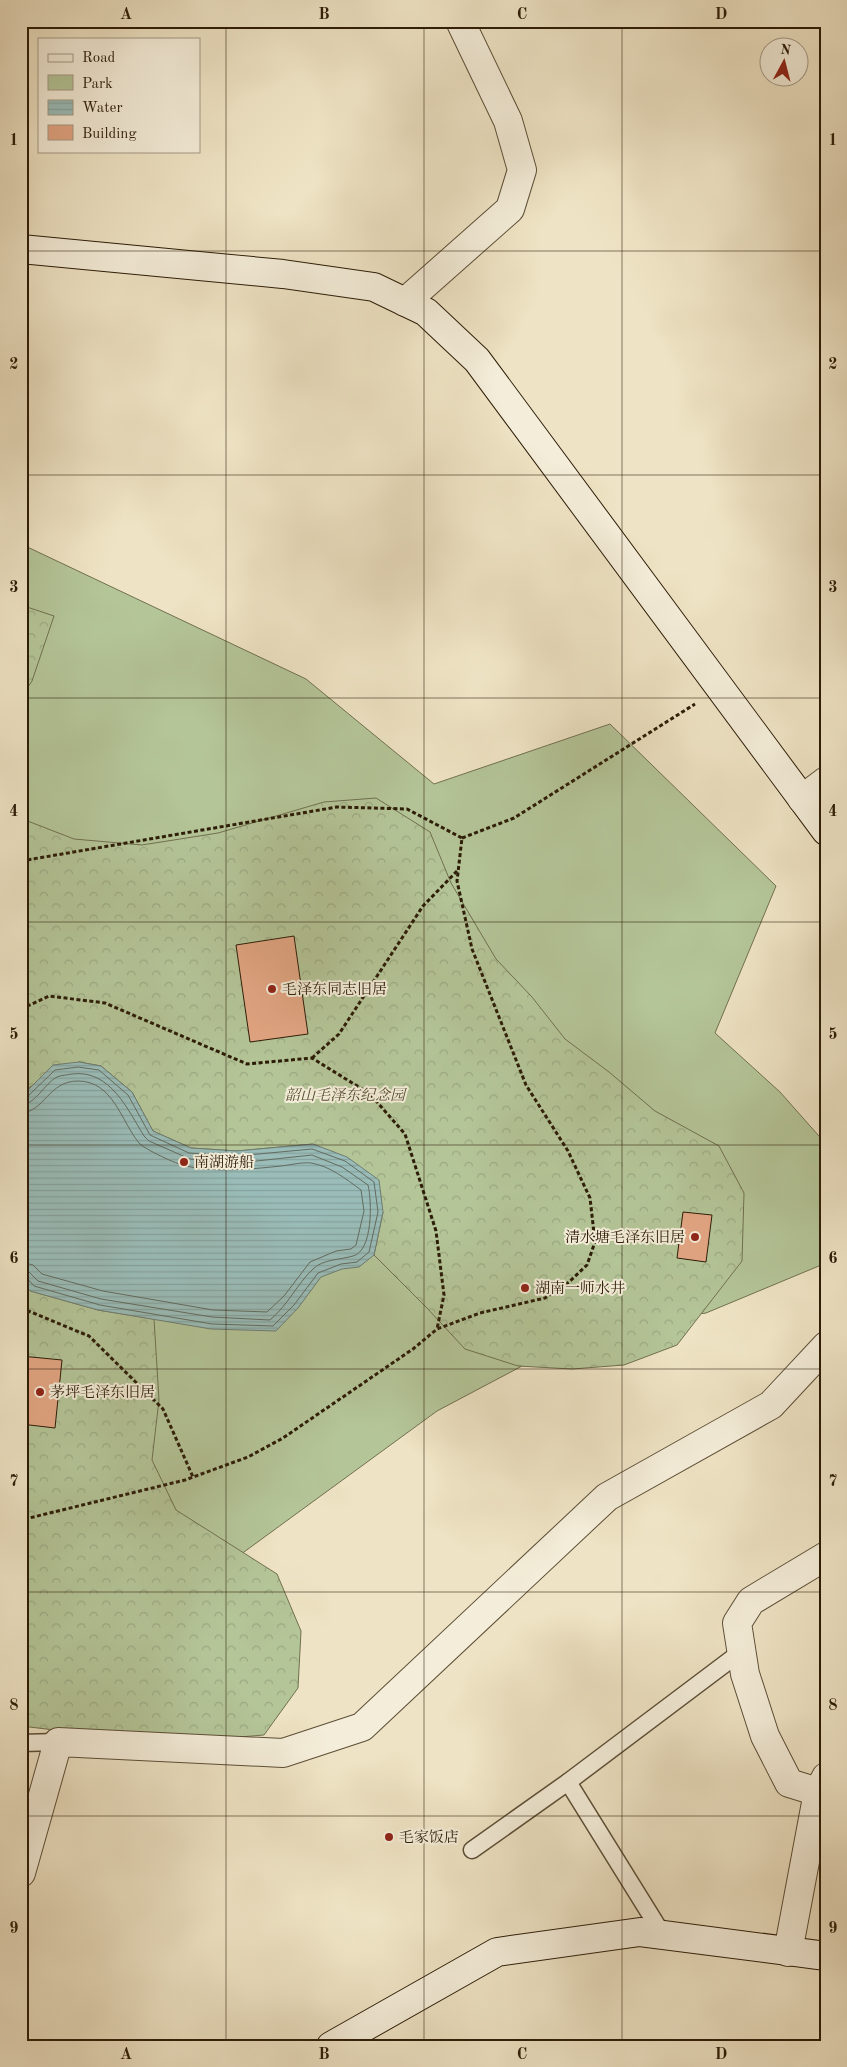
<svg xmlns="http://www.w3.org/2000/svg" width="847" height="2067" font-family="'Old Standard TT','Noto Serif SC',serif">
<defs>
<pattern id="forest-crowns" width="20" height="18" patternUnits="userSpaceOnUse" patternTransform="scale(1.25)"><rect width="20" height="18" fill="#b4c598"/><path d="M2 6a3 3 0 1 1 6 0M12 15a3 3 0 1 1 6 0" fill="none" stroke="#9ba982"/></pattern>
<pattern id="water-rules" width="6" height="5" patternUnits="userSpaceOnUse" patternTransform="scale(1.25)"><rect width="6" height="5" fill="#9abdb9"/><path d="M0 2.5h6" fill="none" stroke="#85a29e"/></pattern>
</defs>
<rect width="100%" height="100%" fill="#eee3c4"/>
<filter id="stains"><feTurbulence type="fractalNoise" baseFrequency=".004" numOctaves="4"/><feColorMatrix values="0 0 0 0 .2 0 0 0 0 .09 0 0 0 0 .02 0 0 0 .5 -.17"/></filter>
<radialGradient id="worn" r=".72"><stop offset=".6" stop-color="#630" stop-opacity="0"/><stop offset="1" stop-color="#630" stop-opacity=".3"/></radialGradient>
<polygon fill="#b4c598" stroke="#707050" points="21,544 306,679 434,784 610,724 776,886 715,1033 780,1092 826,1144 826,1263 706,1313 592,1329 437,1411 233,1560 21,1595"/>
<g fill="url(#forest-crowns)" stroke="#707050">
<polygon points="21,605 54,616 32,681 21,697"/>
<polygon points="376,798 430,832 451,883 496,959 532,997 565,1039 609,1072 655,1111 719,1146 744,1193 742,1261 677,1345 624,1365 572,1369 518,1366 465,1349 426,1307 374,1255 383,1212 313,1144 237,1151 191,1148 153,1131 132,1092 101,1066 79,1062 26,1089 21,1097 21,816 25,820 74,839 142,845 218,833 324,802"/>
<polygon points="21,1279 31,1291 98,1310 154,1319 159,1400 152,1460 176,1510 277,1574 301,1631 298,1688 264,1735 178,1742 97,1735 21,1726"/>
</g>
<polygon fill="url(#water-rules)" stroke="#6e7d72" points="79,1062 101,1066 132,1092 153,1131 191,1148 237,1151 313,1144 347,1157 379,1180 383,1212 374,1255 359,1267 342,1269 321,1277 298,1308 276,1331 211,1329 98,1310 30,1291 21,1279 21,1097 53,1065"/>
<g fill="none" stroke-linecap="round" stroke-linejoin="round">
<g stroke="#636c60" stroke-width="1">
<polyline points="21,1099 27,1097 55,1070 78,1067 99,1070 128,1095 150,1135 189,1153 237,1156 312,1149 345,1161 374,1182 378,1212 369,1252 357,1262 341,1264 318,1273 294,1305 273,1326 212,1324 100,1305 34,1286 26,1277 21,1276"/>
<path d="M21 1105C36 1104 44 1084 57 1077 61 1075 68 1075 72 1074 110 1069 128 1110 144 1136L149 1141 190 1159 238 1163 312 1155 342 1167 368 1185C372 1201 373 1251 353 1256 340 1260 323 1259 313 1269 297 1284 288 1305 270 1320L212 1317 101 1299 38 1281 29 1272 21 1270"/>
<path d="M21 1113C45 1112 48 1081 78 1081 113 1081 121 1121 139 1143 146 1150 176 1164 186 1166 213 1173 253 1169 281 1166 290 1165 302 1162 311 1163 330 1166 346 1179 361 1190L364 1211 356 1245 351 1249 336 1251 310 1262 284 1296 267 1312 213 1310 103 1291 42 1274 33 1265 21 1262"/>
</g>
</g>
<g fill="#e2a583" stroke="#2c1c07">
<polygon points="294,936 308,1034 250,1042 236,945"/>
<polygon points="683,1212 712,1215 706,1262 677,1258"/>
<polygon points="21,1356 62,1360 55,1428 21,1424"/>
</g>
<g fill="none" stroke-linecap="round" stroke-linejoin="round">
<defs>
<g id="lane">
<polyline points="21,1743 58,1742"/>
<polyline points="568,1782 663,1935"/>
<polyline points="472,1850 568,1782 742,1651"/>
</g>
<g id="street">
<polyline points="405,302 510,209 522,170 508,121 460,21"/>
<polyline points="802,799 826,781"/>
<polyline points="818,1792 789,1783 765,1736 745,1674 737,1623 751,1601 826,1556"/>
<polyline points="21,1873 58,1742 283,1753 362,1727 607,1497 771,1405 826,1346"/>
<polyline points="788,1952 818,1792 826,1777"/>
</g>
<g id="secondary">
<polyline points="21,249 283,274 374,287 426,312 477,360 826,831"/>
<polyline points="331,2046 497,1952 640,1932 826,1956"/>
</g>
</defs>
<use href="#lane" stroke="#5c4e36" stroke-width="19"/>
<use href="#street" stroke="#5c4e36" stroke-width="30"/>
<use href="#secondary" stroke="#2c1c07" stroke-width="30"/>
<g stroke="#2c1c07" stroke-width="3" stroke-dasharray="4 2.5" stroke-linecap="butt">
<polyline points="462,838 514,818 695,704"/>
<polyline points="21,861 337,807 407,809 462,838 457,881 472,949 526,1085 568,1151 590,1198 595,1242 587,1265 569,1282 545,1298 480,1313 437,1329 413,1349 283,1438 248,1457 185,1480 21,1520"/>
<polyline points="21,1009 49,996 105,1003 247,1064 312,1058 370,1094 405,1134 436,1231 444,1295 437,1329"/>
<polyline points="312,1058 339,1034 423,906 458,870"/>
<polyline points="21,1308 89,1336 163,1409 193,1477"/>
</g>
<use href="#lane" stroke="#f4edd9" stroke-width="16"/>
<use href="#street" stroke="#f4edd9" stroke-width="28"/>
<use href="#secondary" stroke="#f4edd9" stroke-width="28"/>
</g>
<path fill="none" stroke="#2c1c07" stroke-width="1" stroke-opacity="0.55" d="M226 21V2046M424 21V2046M622 21V2046M21 251H826M21 475H826M21 698H826M21 922H826M21 1145H826M21 1369H826M21 1592H826M21 1816H826"/>
<g fill="#8f2418" stroke="#f4edd9" stroke-width="2">
<circle cx="272" cy="989" r="5"/>
<circle cx="184" cy="1162" r="5"/>
<circle cx="695" cy="1237" r="5"/>
<circle cx="525" cy="1288" r="5"/>
<circle cx="40" cy="1392" r="5"/>
<circle cx="389" cy="1837" r="5"/>
</g>
<g text-anchor="middle" stroke-width="4" stroke-linejoin="round" paint-order="stroke">
<g font-size="15" fill="#2c1c07" stroke="#f4edd9" text-anchor="start">
<text x="282" y="994">毛泽东同志旧居</text>
<text x="194" y="1167">南湖游船</text>
<text x="685" y="1242" text-anchor="end">清水塘毛泽东旧居</text>
<text x="535" y="1293">湖南一师水井</text>
<text x="50" y="1397">茅坪毛泽东旧居</text>
<text x="399" y="1842">毛家饭店</text>
</g>
<g font-size="15" font-style="italic" fill="#554f32" stroke="#f4edd9">
<text x="345" y="1100">韶山毛泽东纪念园</text>
</g>
</g>
<rect width="847" height="2067" fill="none" stroke="#eee3c4" stroke-width="55"/>
<rect x="38" y="38" width="162" height="115" fill="#f4edd9" stroke="#a49985"/>
<rect x="48" y="54" width="25" height="8" fill="#f4edd9" stroke="#a49985"/>
<text x="82" y="62" font-size="15" fill="#2c1c07">Road</text>
<rect x="48" y="75" width="25" height="15" fill="#b4c598" stroke="#a49985"/>
<text x="82" y="88" font-size="15" fill="#2c1c07">Park</text>
<rect x="48" y="100" width="25" height="15" fill="url(#water-rules)" stroke="#a49985"/>
<text x="82" y="112" font-size="15" fill="#2c1c07">Water</text>
<rect x="48" y="125" width="25" height="15" fill="#e2a583" stroke="#a49985"/>
<text x="82" y="138" font-size="15" fill="#2c1c07">Building</text>
<g transform="translate(784 62) rotate(7)"><circle r="24" fill="#f4edd9" stroke="#a49985"/>
<path d="M0-4L9 19L0 12L-9 19Z" fill="#8f2418"/>
<text y="-8" font-size="14" font-weight="bold" text-anchor="middle" fill="#2c1c07">N</text>
</g>
<rect x="28" y="28" width="792" height="2012" fill="none" stroke="#2c1c07" stroke-width="2"/>
<g font-size="16" text-anchor="middle" font-weight="bold" fill="#2c1c07">
<text x="126" y="19">A</text>
<text x="324" y="19">B</text>
<text x="522" y="19">C</text>
<text x="721" y="19">D</text>
<text x="14" y="145">1</text>
<text x="833" y="145">1</text>
<text x="14" y="369">2</text>
<text x="833" y="369">2</text>
<text x="14" y="592">3</text>
<text x="833" y="592">3</text>
<text x="14" y="816">4</text>
<text x="833" y="816">4</text>
<text x="14" y="1039">5</text>
<text x="833" y="1039">5</text>
<text x="14" y="1263">6</text>
<text x="833" y="1263">6</text>
<text x="14" y="1486">7</text>
<text x="833" y="1486">7</text>
<text x="14" y="1710">8</text>
<text x="833" y="1710">8</text>
<text x="14" y="1933">9</text>
<text x="833" y="1933">9</text>
<text x="126" y="2059">A</text>
<text x="324" y="2059">B</text>
<text x="522" y="2059">C</text>
<text x="721" y="2059">D</text>
</g>
<rect width="100%" height="100%" filter="url(#stains)"/>
<rect width="100%" height="100%" fill="url(#worn)"/>
</svg>
